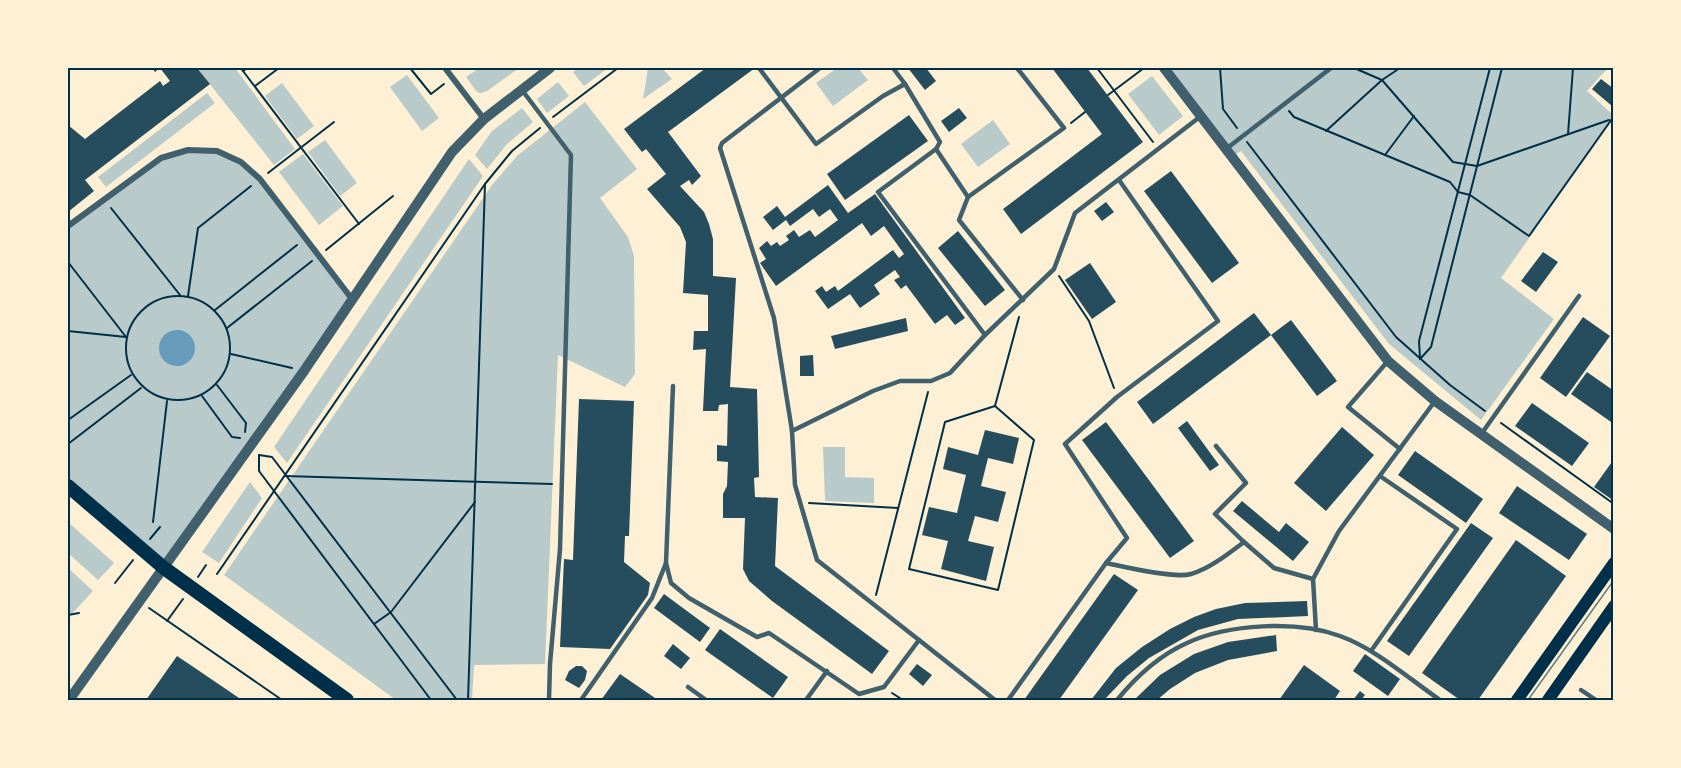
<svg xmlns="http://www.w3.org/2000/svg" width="1681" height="768" font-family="Bitter,serif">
<rect width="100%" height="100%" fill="#fdf0d5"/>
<g fill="#b9caca">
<polygon points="197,68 235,68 295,149 274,165"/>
<polygon points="479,68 519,68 487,91 481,93 477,92 466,77"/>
<polygon points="579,68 608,68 584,86 573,72"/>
<polygon points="648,68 662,68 672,79 643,99"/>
<polygon points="837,68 858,68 868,80 833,106 816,83"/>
<polygon points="1164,68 1608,68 1587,91 1613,115 1613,119 1501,278 1554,319 1481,420 1389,344 1241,151 1232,157"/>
<polygon points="407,75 439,118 422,131 390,87"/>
<polygon points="1152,76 1183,116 1159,135 1128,94"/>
<polygon points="558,82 569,96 547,113 537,99"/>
<polygon points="282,83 314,126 297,139 265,96"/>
<polygon points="207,93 215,103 106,187 98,177"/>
<polygon points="585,102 637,169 600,198 628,237 634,256 635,374 625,387 558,355 545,664 474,665 472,700 396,700 224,575 492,185 517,156"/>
<polygon points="522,108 533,122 507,144 487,169 475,155 492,131"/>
<polygon points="993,120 1010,144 978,167 961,144"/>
<polygon points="325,140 357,183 340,196 308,152"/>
<polygon points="188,150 217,151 250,169 352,299 164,568 68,486 68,226 148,167"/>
<polygon points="303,154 343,206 319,225 279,172"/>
<polygon points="469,159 483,176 287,463 274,447"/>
<polygon points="823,447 845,447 845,477 874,478 874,503 825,501"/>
<polygon points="250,482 262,498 219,563 202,552"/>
<polygon points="68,522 114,563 98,580 68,553"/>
<polygon points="68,568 93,591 68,618"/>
</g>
<circle fill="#669bbc" cx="177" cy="348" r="18"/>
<g fill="#264d5e">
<polygon points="152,68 197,68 210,84 85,180 94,191 68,212 68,125 85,139 160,81 163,86 170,81 160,68 155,72"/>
<polygon points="706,68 755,68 668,132 701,176 692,185 689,180 680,186 704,212 709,224 713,239 713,276 736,278 730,387 757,389 759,477 754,478 755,497 778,498 775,566 889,651 872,674 772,601 749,581 743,569 745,518 723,518 723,494 727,486 728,462 717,461 717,445 727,446 728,404 719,405 718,411 703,411 706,349 693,350 694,331 708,331 708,295 683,293 686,242 680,227 647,189 666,174 646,149 642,152 624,129"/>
<polygon points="908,68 926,68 936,81 925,90"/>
<polygon points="1052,68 1087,68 1143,142 1021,234 1003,209 1102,134"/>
<polygon points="1601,79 1614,89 1614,104 1612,106 1592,89"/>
<polygon points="959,108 967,118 949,132 941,121"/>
<polygon points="909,115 928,141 845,200 827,174"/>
<polygon points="1171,171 1239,263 1212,283 1144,191"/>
<polygon points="828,185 848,213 875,194 965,318 955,325 947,315 935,324 906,285 901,289 894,280 900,277 895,270 874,285 880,294 860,308 850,294 828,309 815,291 822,286 826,292 835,286 838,291 893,250 899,258 904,254 884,226 871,236 862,223 776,286 760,263 766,259 759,248 767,241 771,246 777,242 780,246 789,240 786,236 794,230 799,237 810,230 815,237 838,220 830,209 819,217 813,209 790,226 786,220 773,230 763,217 777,206 785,217"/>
<polygon points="1106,202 1114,212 1102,221 1094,211"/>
<polygon points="958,231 1005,290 985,306 938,248"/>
<polygon points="1543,252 1558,262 1536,292 1521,281"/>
<polygon points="1090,263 1116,302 1092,319 1065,280"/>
<polygon points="1254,313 1271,335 1153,424 1137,402"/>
<polygon points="1583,317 1610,336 1566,397 1540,378"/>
<polygon points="906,318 908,331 835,349 831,336"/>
<polygon points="1291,320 1337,381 1317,396 1271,335"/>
<polygon points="813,355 814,376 800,376 800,356"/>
<polygon points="1587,372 1614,391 1614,424 1571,394"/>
<polygon points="579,399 634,401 629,536 625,536 624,562 650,583 648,595 610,649 560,647 564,559 573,560"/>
<polygon points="1532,403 1589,443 1572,466 1515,426"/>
<polygon points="1187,421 1219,465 1210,471 1178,428"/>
<polygon points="1106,422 1194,541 1170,558 1082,440"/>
<polygon points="1342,427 1374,455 1326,511 1294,483"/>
<polygon points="985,430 1019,438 1013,464 988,458 981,486 1006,492 998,522 975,516 968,541 994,547 986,581 941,569 948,541 922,535 929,507 957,513 966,475 943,469 948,447 978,455"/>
<polygon points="1415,451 1483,499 1466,523 1398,475"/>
<polygon points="1614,459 1614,501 1594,487"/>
<polygon points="1517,486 1587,534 1569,560 1499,513"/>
<polygon points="1242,501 1279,532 1286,523 1309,542 1293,561 1233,511"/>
<polygon points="1471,523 1493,538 1409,656 1387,641"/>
<polygon points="1516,540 1566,576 1478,700 1460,700 1422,673"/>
<polygon points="1114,574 1138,590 1059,700 1024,700"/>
<polygon points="664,594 710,628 700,642 654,608"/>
<polygon points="1307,601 1308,616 1238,619 1198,630 1149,658 1127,676 1104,700 1091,700 1116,668 1142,647 1170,629 1194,617 1216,609 1245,603"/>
<polygon points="720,629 788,677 773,698 705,650"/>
<polygon points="1276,635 1277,651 1228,660 1195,673 1170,689 1157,700 1134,700 1160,675 1194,654 1228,642"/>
<polygon points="673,644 690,658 681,669 664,656"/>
<polygon points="1365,654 1400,679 1388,696 1353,671"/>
<polygon points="177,656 189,664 242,700 146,700"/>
<polygon points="917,664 932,675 923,686 909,674"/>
<polygon points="1304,665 1340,691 1334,700 1279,700"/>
<polygon points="576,666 582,666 587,671 585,680 579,688 565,680 569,671"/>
<polygon points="620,674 658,700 601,700"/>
<polygon points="1360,691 1365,695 1361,700 1353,700"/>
</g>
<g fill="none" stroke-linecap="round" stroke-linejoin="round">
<g stroke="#003049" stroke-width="2">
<polyline points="241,68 243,71 248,68"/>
<polyline points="410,68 431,94 444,84"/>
<polyline points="1097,68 1153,142"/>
<polyline points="1220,68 1223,109 1237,128"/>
<polyline points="1354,68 1382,80 1453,162 1477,166 1609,120"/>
<polyline points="243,71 359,224"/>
<polyline points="255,86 279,68"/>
<polyline points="1108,95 1144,68"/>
<polyline points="1289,111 1294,117 1450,182 1458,192 1470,195 1529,236 1614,116"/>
<polyline points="553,117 618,68"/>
<polyline points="1071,123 1085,112"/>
<polyline points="1326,131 1382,80 1400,68"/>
<polyline points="1568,134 1573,68"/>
<polyline points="1247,142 1396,337 1450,385 1485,411"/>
<polyline points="1385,155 1414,116"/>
<polyline points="268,173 334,122"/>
<polyline points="111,208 180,295"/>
<polyline points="326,250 393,196"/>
<polyline points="68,262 126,337"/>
<polyline points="1059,276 1089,321 1114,388"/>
<polyline points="188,296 198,228 251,186"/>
<circle cx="178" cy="348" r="52"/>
<polyline points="215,310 297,245"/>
<polyline points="227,328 312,261"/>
<polyline points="68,331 126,337"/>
<polyline points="231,354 292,368"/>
<polyline points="1420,358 1419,341 1490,68"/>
<polyline points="1420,359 1431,347 1502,68"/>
<polyline points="217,385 246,423 245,432"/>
<polyline points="202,396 232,437 240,438"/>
<polygon points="995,406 1034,440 998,590 909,569 945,422"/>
<polyline points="995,406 1019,317"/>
<polyline points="68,420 131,375"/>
<polyline points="1501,423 1614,504"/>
<polyline points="68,444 141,388"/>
<polyline points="259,455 259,471 431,700"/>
<polyline points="259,455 272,457 457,700"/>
<polyline points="285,476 552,484"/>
<polyline points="809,503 898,508"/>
<polyline points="153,522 167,401"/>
<polyline points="150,539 160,527"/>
<polyline points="217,574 485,184 512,151 540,128"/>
<polyline points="198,577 206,565"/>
<polyline points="115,583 133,560"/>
<polyline points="876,595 928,392"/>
<polyline points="149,608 282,700"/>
<polyline points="68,615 79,613"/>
<polyline points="167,621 183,599"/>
<polyline points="374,624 391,612 475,502"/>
<polyline points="892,693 903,700"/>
<polyline points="468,700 485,184"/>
</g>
<g stroke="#3f606c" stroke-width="4.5">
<polyline points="759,68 816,144 883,96 905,84"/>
<polyline points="820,68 722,143 720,148 774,318 792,431 795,485 817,560 919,640"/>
<polyline points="893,68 905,84 940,142 936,149 878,192 985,335"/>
<polyline points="1017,68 1064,128 968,197 959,220 1023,300"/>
<polyline points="522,90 571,155 560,549 550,664 549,700"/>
<polyline points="936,149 968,197"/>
<polyline points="1226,149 1331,68"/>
<polyline points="1388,361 1348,407 1400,449"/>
<polyline points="673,386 666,563 671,583 689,598 757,637 769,633 859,694 884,687 919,640 995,700"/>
<polyline points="792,431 873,391 900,381 931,381 950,373 985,335 1054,269 1075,213 1201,116"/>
<polyline points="1482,433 1579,296"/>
<polyline points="1216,446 1246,483 1215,514 1244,542 1274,568 1313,579"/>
<path d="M1106 563C1125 567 1174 579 1191 574 1209 569 1228 554 1244 542"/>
<polyline points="1316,630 1313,579 1339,531 1435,401"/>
<polyline points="1371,651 1457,529 1380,476"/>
<polyline points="688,687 706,700"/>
<polyline points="1581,690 1596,700"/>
<polyline points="581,700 652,598 666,563"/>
<polyline points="806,700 827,671"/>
<polyline points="1008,700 1106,563 1127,538 1065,444 1117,397 1218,321 1119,180"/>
<path d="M1117 700C1135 678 1160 655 1187 643 1228 624 1297 620 1340 636 1376 649 1408 678 1440 700"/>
</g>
<g stroke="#3f606c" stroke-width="6">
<polyline points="445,68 484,119"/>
<polyline points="68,226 161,158 188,150 217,151 241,162 260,179 352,299"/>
</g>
<g stroke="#3f606c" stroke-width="10">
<polyline points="1164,68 1388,361 1435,401 1614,529"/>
<polyline points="69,700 304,371 452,152 484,119 550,68"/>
</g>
<g stroke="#003049" stroke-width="12">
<polyline points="1517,700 1614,563"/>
<polyline points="1548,700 1614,606"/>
</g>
<polyline stroke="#003049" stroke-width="14" points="68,486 164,568 347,700"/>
<polyline stroke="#657d81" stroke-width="1.5" points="1528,700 1614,580"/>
</g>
<rect width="1681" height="768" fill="none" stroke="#fdf0d5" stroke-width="138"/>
<rect x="69" y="69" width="1543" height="630" fill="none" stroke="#003049" stroke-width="2"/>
</svg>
